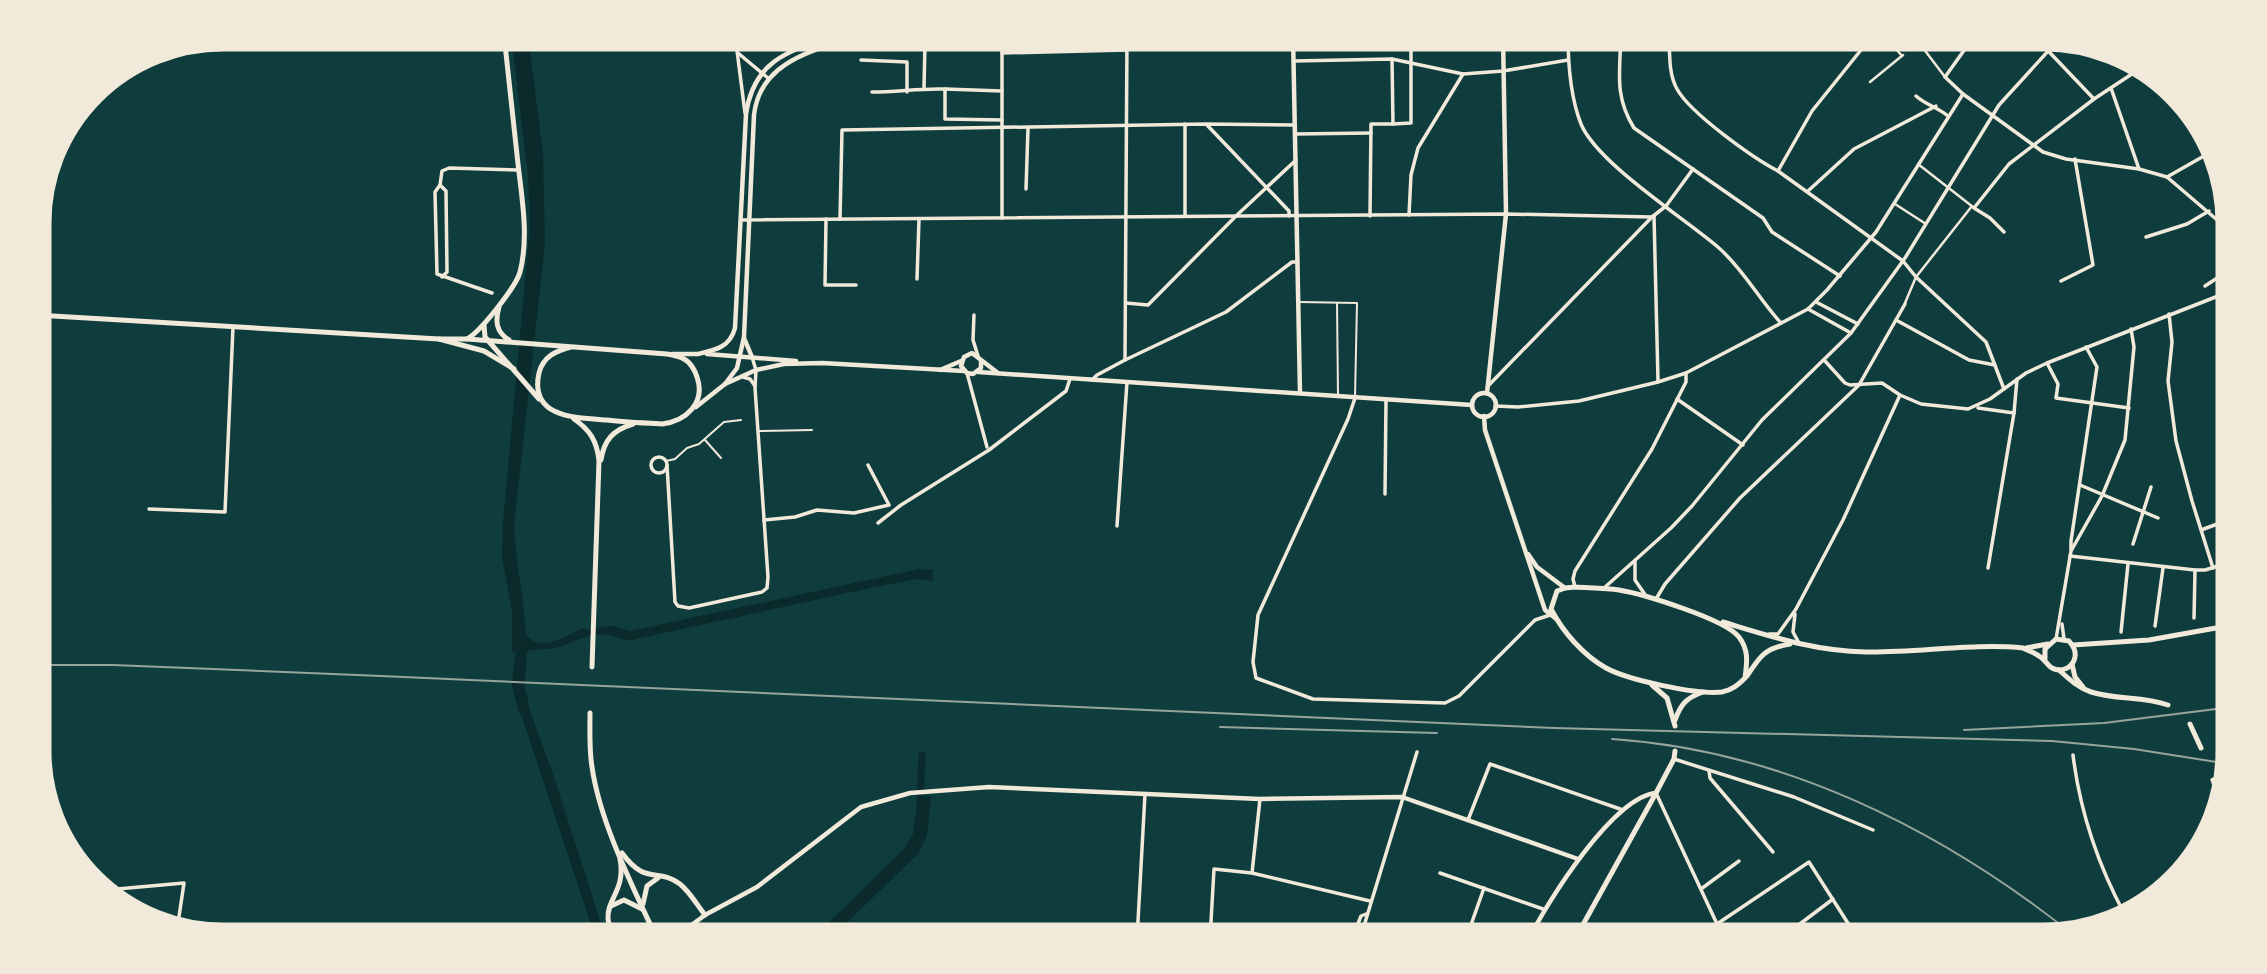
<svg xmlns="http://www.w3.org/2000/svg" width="2267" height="974" font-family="'Fira Sans Condensed',sans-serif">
<rect width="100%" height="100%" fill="#0f3d3e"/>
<g fill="#0a2a2b">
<path d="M511 35H528L543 154 545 244 514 526C516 563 524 598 526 635 543 655 567 633 585 628V635C566 647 552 650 530 650L525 655 523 674H513L516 654 512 652V612L502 557 503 523 530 226 528 175Z"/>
<path d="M919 569 933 570V581L916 579 870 588 632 640C620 641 611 633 599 634V627L615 626 630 631Z"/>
<polygon points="514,693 524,694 555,780 606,939 596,939"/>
<polygon points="931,796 927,835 919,853 830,939 812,939 904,849 913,834 918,797"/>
</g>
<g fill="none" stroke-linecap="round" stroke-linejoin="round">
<g stroke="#0a2a2b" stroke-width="7">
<polyline points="578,636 586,633 607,630"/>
<polyline points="920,806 922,755"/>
</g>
<polyline stroke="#0a2a2b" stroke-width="12" points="521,659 518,684 524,710"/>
<g stroke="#f1e9da" stroke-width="2">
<polyline points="1299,302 1357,303 1355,397"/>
<polyline points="1337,303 1338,396"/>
<polyline points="759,431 812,430"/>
<polyline points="705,440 721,458"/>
<polyline points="666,461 675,459 687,448 699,444 724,422 741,420"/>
</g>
<g stroke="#f1e9da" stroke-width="2.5">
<polyline points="1884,35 1902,56"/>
<polyline points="1930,35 1920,44 1945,77"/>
<polyline points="1870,82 1903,55"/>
<polyline points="1918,164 1973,207"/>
<polyline points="1895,204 1926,224"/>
<polyline points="1905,303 1916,277 1972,206"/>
</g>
<g stroke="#f1e9da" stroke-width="3.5">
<polyline points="735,35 745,113"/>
<path d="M1568 35C1568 65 1570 96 1581 124 1597 163 1684 218 1719 248 1743 269 1759 299 1780 322"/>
<path d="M1621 35C1620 71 1614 96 1634 128L1763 218 1772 232 1840 276"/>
<path d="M1669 35C1670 52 1668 73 1677 89 1690 113 1753 158 1778 171L1903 261 1916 277 1986 342 2004 389"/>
<polyline points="1975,35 1945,77 1963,94 2043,152 2066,159 2139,169 2167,177 2230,231"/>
<polyline points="2033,35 2094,99"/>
<polyline points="738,53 768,78"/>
<polyline points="1002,53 1127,50"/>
<polyline points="1392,59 1393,124 1411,123 1411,35"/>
<polyline points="861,60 907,62 907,92"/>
<polyline points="1294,61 1392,59 1463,74 1503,71 1568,60"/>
<polyline points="924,88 925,42"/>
<polyline points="2111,88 2139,169"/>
<polyline points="945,89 1002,91"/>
<path d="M872 92C898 92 920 88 945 89V119L1002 120"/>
<path d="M1916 96C1926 105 1937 107 1948 116"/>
<polyline points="1185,124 1185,216"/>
<polyline points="1207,125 1289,211 1289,216"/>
<polyline points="1295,134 1371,133"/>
<polyline points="1778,171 1812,111 1873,35"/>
<polyline points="2167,177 2211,152"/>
<polyline points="440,185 446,191 447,272 442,277"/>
<polyline points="1026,189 1028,128"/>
<polyline points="1808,191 1854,149 1936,106"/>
<polyline points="1409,215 1411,175 1418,148 1463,74"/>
<polyline points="1370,216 1371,124 1393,124"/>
<polyline points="1654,216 1658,381"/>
<polyline points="1002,218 1002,35"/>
<polyline points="826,219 825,285 856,285"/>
<polyline points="840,219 842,130 1206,124 1295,125"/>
<polyline points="741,220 1506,214 1652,217"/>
<polyline points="2004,232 1990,218 1974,208 2009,164 2094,99 2141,68"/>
<polyline points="2146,237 2187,224 2209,211"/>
<polyline points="917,279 919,219"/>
<polyline points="2061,281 2093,265 2075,159"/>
<polyline points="2205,286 2231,269"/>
<polyline points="492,293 437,274 435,192 440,185 442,171 449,168 519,170"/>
<polyline points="1816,302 1858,324"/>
<polyline points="1126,303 1148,305 1236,216 1296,160"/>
<polyline points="1808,309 1851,333"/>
<polyline points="2169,314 2172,342 2168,381 2176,441 2192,501 2213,568"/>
<polyline points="974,315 973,340 978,356"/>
<polyline points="1896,320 1969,360 1995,365"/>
<polyline points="1125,360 1127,35"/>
<polyline points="1825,361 1845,383 1850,385 1882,383 1900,395 1921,404 1968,409 1990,399 2026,373 2047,363 2231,291"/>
<polyline points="2047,363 2058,384 2056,398 2129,408"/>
<polyline points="967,373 987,447"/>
<polyline points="743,377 750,379 755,386"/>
<polyline points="1092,380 1097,375 1125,360 1226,312 1292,262 1297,262"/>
<polyline points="1488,386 1652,217 1666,206 1693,169"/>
<polyline points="1355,398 1348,419 1258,615 1253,662 1256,678 1313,699 1445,703 1459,696 1535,620 1550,615"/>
<polyline points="1677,399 1743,445"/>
<polyline points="1495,406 1518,407 1579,401 1658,382 1686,373 1808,309 1827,290 1876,232 1963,94"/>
<polyline points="1978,408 2014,413"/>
<circle cx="659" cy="465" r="8"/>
<polyline points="667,465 675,602 678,606 689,608 762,592 767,588 768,577 755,388 756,370 752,357"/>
<polyline points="2080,485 2158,518"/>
<polyline points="1385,494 1386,400"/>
<polyline points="149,509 225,512 233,327"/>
<polyline points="764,520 795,517 817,510 854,513 889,505 868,465"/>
<polyline points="878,523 901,505 989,450 1066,391 1070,379"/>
<polyline points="1117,526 1127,382"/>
<polyline points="2201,530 2231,519"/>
<polyline points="2133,544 2151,487"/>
<polyline points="2071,550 2071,541 2097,367 2086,347"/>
<polyline points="2070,556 2195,570 2205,570 2231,562"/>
<polyline points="1635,562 1635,580 1646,596"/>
<polyline points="1988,568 2014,413 2017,379"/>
<polyline points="1575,587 1573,579 1575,571 1652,449 1686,382 1686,373"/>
<polyline points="1604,588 1671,528 1692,506 1762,420 1851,333 1905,258 1999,105 2060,38"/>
<polyline points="1656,599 1665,584 1740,498 1859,385 1905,304"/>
<polyline points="1795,614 1793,632 1799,643"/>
<polyline points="2194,618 2195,570"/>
<polyline points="2062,624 2064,639"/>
<polyline points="2155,626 2163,568"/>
<polyline points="2121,632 2128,564"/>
<polyline points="1769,634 1778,634 1796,609 1843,520 1900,395"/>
<polyline points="2056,639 2071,551 2102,496 2125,440 2134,347 2131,329"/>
<path d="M2073 755C2080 812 2098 865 2125 915"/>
<polyline points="1674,759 1794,797 1873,830"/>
<polyline points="1709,771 1710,778 1773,852"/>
<polyline points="1656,793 1724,939"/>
<polyline points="1468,820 1490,764 1623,810"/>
<polyline points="1252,873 1260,799"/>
<polyline points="1440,873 1543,909"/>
<polyline points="1701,889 1739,861"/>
<polyline points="106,890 184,883 177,930"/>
<polyline points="1363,929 1389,939"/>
<polyline points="1137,939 1145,794"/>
<polyline points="1210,939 1214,869 1252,873 1370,901"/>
<polyline points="1352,939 1361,916 1366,914"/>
<polyline points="1360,939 1417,752"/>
<polyline points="1466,939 1484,888"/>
<polyline points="1700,939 1717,924 1809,862 1858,939"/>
<polyline points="1780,939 1833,899"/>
</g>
<g stroke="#f1e9da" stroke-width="4.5">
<polyline points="1293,35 1300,393"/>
<polyline points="744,338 752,357"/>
<polyline points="672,354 698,354"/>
<path d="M698 354C716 350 730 347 735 328L746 114C754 58 792 50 838 35"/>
<polyline points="707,354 796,361"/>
<polyline points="981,361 981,368 973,374 967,373 961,366 964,357 972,353 998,373"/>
<polyline points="940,370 961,361"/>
<polyline points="978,372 1472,405"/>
<path d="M725 384 737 368 744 337 754 115C760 60 816 50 860 35"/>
<polyline points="1487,393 1506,214 1503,35"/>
<circle cx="1484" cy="405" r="12"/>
<polyline points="696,407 725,384 756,370 784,364 822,363 964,371"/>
<polyline points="1484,416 1485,430 1545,610 1555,618"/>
<polyline points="1528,554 1537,567 1565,588"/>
<polyline points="673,939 705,915 757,887 861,807 910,793 989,787 1260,799 1402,797 1578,859"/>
<path d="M1529 939C1547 902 1613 797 1656 793"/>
</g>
<g stroke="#f1e9da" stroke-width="5">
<path d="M499 307C495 321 496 332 509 340"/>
<polyline points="36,315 439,339 484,351 514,369"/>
<polyline points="484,325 485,337 539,399"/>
<path d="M439 339H467L667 354C673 355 679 356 684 359 690 362 695 370 697 377 706 403 686 421 662 424 644 423 625 422 607 420 576 418 529 418 539 373 543 357 555 351 571 347"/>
<path d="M467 339C480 332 516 287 520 272 529 237 522 199 518 164 513 121 509 78 504 35"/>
<path d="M574 419C590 430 597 441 599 461L592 667"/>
<path d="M601 460C604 440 613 430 633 424"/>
<path d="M1575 587C1590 588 1604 588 1619 590 1643 594 1725 619 1739 637 1749 650 1747 663 1745 678 1738 685 1732 690 1722 692 1697 695 1628 680 1606 668 1583 655 1563 632 1551 609L1557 591 1565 588Z"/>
<path d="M1723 622C1773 637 1814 651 1866 652 1917 653 1973 643 2023 648 2029 651 2034 652 2039 656 2045 659 2046 664 2052 668 2061 673 2073 668 2075 657 2076 650 2073 646 2069 641L2056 639 2045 649V659"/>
<polyline points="2073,645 2149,640 2216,628 2232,623"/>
<polyline points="2026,648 2048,644"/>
<polyline points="2072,664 2075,677 2083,687"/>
<path d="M2059 670C2068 678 2078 688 2091 692 2116 700 2143 696 2168 705"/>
<path d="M1747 676C1760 656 1765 648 1790 644"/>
<polyline points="1652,685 1667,698 1675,726"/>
<path d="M590 713C590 730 589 749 592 767 600 823 633 887 657 939"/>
<path d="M1675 720C1681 704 1686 698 1703 692"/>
<polyline points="2190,724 2201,748"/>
<polyline points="2213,780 2222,803"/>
<path d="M622 853C646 886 657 867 680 884 690 892 697 905 705 915"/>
<polyline points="643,904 647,886 658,878"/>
<polyline points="611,906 624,900 642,909"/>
<path d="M616 939C613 932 608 925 608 918 607 899 626 889 620 859"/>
<polyline points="1575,939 1656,793 1674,759 1675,751"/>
</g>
<g stroke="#97a49c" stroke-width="2">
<polyline points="36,665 113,665 381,676 1554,728 2052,741 2134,749 2229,764"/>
<polyline points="1220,727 1437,733"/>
<polyline points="1964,730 2104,723 2232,707"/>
<path d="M1612 739C1782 750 1940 829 2071 933"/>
</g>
</g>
<path d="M0 0H2267V974H0ZM223 47H2044A176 176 0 0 1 2220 223V751A176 176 0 0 1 2044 927H223A176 176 0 0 1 47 751V223A176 176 0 0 1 223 47Z" fill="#f1e9da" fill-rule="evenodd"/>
<path fill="none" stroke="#f1e9da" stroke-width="9" d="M223 47H2044A176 176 0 0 1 2220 223V751A176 176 0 0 1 2044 927H223A176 176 0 0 1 47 751V223A176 176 0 0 1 223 47Z"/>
</svg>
